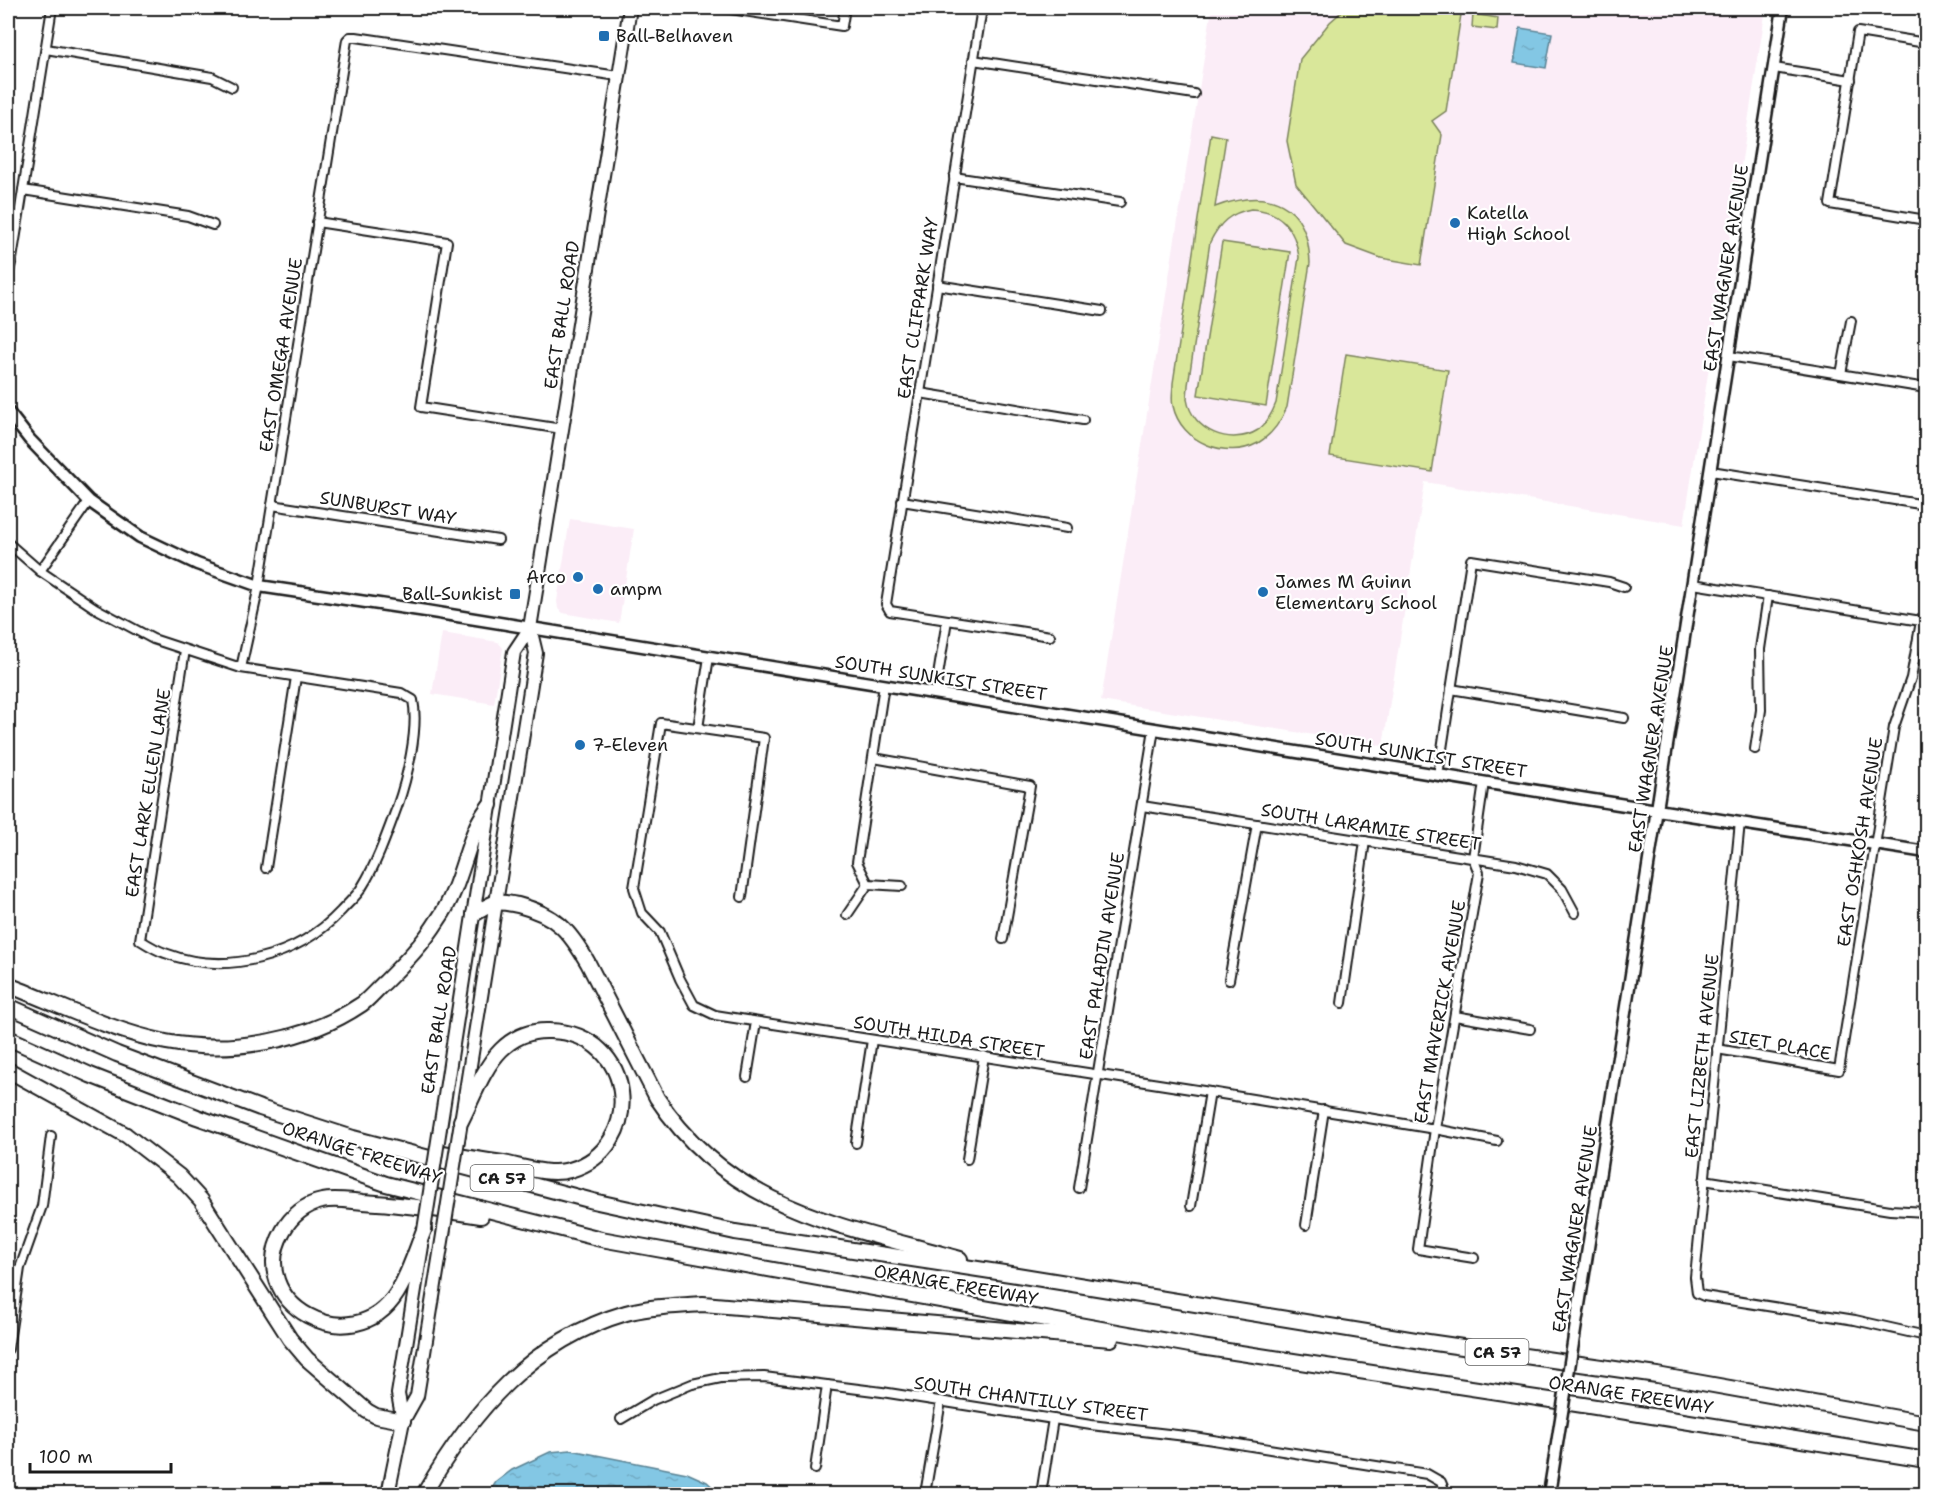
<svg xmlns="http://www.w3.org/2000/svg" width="1934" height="1502" font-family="'Shantell Sans',sans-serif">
<defs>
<pattern id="water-ripples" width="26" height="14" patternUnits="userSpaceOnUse" patternTransform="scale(1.5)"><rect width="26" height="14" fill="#83c7e4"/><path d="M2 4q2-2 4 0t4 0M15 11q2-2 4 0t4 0" fill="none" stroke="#71aac3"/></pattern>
</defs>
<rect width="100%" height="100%" fill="#fff"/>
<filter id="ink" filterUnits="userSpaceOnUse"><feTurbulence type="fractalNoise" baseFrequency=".0167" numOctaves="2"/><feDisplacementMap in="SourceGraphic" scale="12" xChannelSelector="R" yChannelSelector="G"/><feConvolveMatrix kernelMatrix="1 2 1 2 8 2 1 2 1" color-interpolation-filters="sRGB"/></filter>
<g filter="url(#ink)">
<g fill="#fbedf7">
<polygon points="1212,8 1766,8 1684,525 1425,482 1383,746 1101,701"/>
<polygon points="570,519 634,529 619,623 563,613 558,609 557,601"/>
<polygon points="442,633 498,642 503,648 494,704 432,694"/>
</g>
<g fill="#d9e79a" stroke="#7a825b" stroke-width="1.5" fill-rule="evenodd">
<polygon points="1346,8 1462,8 1446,111 1432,121 1442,135 1421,265 1381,258 1346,245 1296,184 1287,141 1300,59 1330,22"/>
<polygon points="1473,14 1498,18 1497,30 1472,27"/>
<path d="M1211 134 1226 137 1215 207C1268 187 1308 202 1310 263L1287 407C1281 421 1272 435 1258 443 1227 460 1181 443 1173 406 1171 399 1173 390 1173 383ZM1251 209C1282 210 1295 229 1299 257L1276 403C1272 413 1267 424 1258 430 1231 447 1192 431 1187 399 1187 395 1188 389 1188 385L1210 242C1220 222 1230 213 1251 209Z"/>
<polygon points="1222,242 1290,252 1266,406 1198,395"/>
<polygon points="1346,354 1448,370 1432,472 1330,456"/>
</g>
<g fill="url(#water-ripples)" stroke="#5a8394" stroke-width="1.5">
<polygon points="1520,28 1552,33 1546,68 1514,63"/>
<polygon points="571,1450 687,1473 707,1482 720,1494 488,1494 496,1482 512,1470 550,1452"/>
</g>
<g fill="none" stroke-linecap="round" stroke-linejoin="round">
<defs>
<g id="street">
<polyline points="724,8 842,26 845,8"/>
<polyline points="982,8 886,604 890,611 1050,636"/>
<polyline points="1926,43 1858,32 1830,204 1926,220"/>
<polyline points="46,49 212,77 232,87"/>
<polyline points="973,60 1194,94"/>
<polyline points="1774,68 1851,80"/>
<polyline points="954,177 1120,202"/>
<polyline points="23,190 188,216 213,225"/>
<polyline points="317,222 447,242 421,407 562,429"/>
<polyline points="8,276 12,259 52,8"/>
<polyline points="937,285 1102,311"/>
<polyline points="1729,356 1926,388"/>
<polyline points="1841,374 1851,321"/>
<polyline points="920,393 1083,420"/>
<polyline points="1711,471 1926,505"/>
<polyline points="902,501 1067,528"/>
<polyline points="272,505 498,540"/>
<path d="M8 543 40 571 95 608 153 639 241 668 401 693 413 700C419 729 407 779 397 807 387 834 377 863 362 887 357 896 348 903 341 911 297 958 225 976 165 953 156 950 148 945 140 940L185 650"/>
<polyline points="40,571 89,501"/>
<polyline points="1693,584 1921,621 1911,678 1894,727 1839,1070 1717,1049"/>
<polyline points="241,668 259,586 347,40 350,37 356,37 618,76"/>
<polyline points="1451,689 1624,718"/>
<polyline points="935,694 947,620"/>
<polyline points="698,728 709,657"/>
<polyline points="1755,749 1761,710 1760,649 1768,596"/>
<polyline points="874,758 1030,786 1003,939"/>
<polyline points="1438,775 1471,560 1609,582 1624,587"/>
<polyline points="1142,806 1516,865 1547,874 1562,889 1575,913"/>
<polyline points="1740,822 1695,1277 1697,1293 1704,1296 1855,1320 1926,1336"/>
<polyline points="266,868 296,677"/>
<polyline points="868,884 857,862 884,685"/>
<polyline points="742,897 764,738 661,723 634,888 642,913 660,932 680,979 694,1005 715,1015 1210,1092 1435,1129 1497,1141"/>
<polyline points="847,915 868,884 902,886"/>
<polyline points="1229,980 1257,824"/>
<polyline points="1342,1003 1365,841"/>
<polyline points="1455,1016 1530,1029"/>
<polyline points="747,1077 756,1022"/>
<polyline points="856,1143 872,1040"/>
<polyline points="967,1159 984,1056"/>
<polyline points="1704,1180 1890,1210 1926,1212"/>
<polyline points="1079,1188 1154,729"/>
<polyline points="1191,1206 1210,1092"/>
<polyline points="1306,1225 1324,1110"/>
<polyline points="1474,1258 1418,1249 1435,1129 1479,873 1473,858 1484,782"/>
<polyline points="8,1349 20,1268 42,1206 51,1136"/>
<polyline points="621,1419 653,1400 692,1384 721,1378 764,1377 882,1392 1091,1425 1194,1437 1427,1474 1441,1482 1446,1494"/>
<polyline points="815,1469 827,1385"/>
<polyline points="925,1494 941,1401"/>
<polyline points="1041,1494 1053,1419"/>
</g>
<g id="secondary">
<polyline points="8,412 30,440 89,501 140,537 197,564 259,586 426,611 1593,800 1926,852"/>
<polyline points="1574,1337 1783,8"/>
<polyline points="1549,1494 1559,1431"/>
</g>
<g id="primary">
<polyline points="440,1128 514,652 530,628"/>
<polyline points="459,1134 536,653 530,628 630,8"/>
<polyline points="403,1421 398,1394 422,1246"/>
<polyline points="388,1494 403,1421 417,1396 443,1235"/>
</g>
<g id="highway">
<path d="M474 914C480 911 488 905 495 903 502 901 511 904 518 905 556 915 569 930 588 963L657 1098C731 1210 841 1225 960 1259"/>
<path d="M8 985C57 1004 114 1032 166 1042 231 1054 306 1042 362 1004 370 998 377 989 385 982 405 962 423 944 438 920 458 892 463 859 476 828 479 820 485 812 490 805"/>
<polyline points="8,1006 117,1054 260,1108 353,1138 593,1201 735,1232 1017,1275 1428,1342 1657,1375 1926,1423"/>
<polyline points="8,1038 90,1075 197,1117 386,1184 601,1239 1201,1347 1583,1405 1926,1460"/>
<polyline points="8,1070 126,1135 179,1176 201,1200 290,1339 307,1359 367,1411 376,1416 403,1421"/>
<path d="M444 1153C464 1157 483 1160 503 1163 524 1167 549 1176 570 1170 646 1148 637 1033 550 1031 531 1030 515 1036 501 1050 483 1068 473 1098 461 1121"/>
<path d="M424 1230C416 1250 409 1274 397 1293 353 1364 242 1303 283 1231 291 1216 306 1204 322 1201 335 1198 350 1201 363 1202 403 1204 442 1210 481 1216"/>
<path d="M424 1494C472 1411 531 1341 626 1313 651 1306 678 1306 703 1304L1111 1339"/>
</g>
</defs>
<use href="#street" stroke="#1c1c1c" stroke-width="12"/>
<use href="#secondary" stroke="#1c1c1c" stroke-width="15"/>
<use href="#primary" stroke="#1c1c1c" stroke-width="16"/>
<use href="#highway" stroke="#1c1c1c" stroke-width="18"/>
<use href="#street" stroke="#fff" stroke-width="8"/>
<use href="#secondary" stroke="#fff" stroke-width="10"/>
<use href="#primary" stroke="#fff" stroke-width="12"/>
<use href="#highway" stroke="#fff" stroke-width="14"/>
<defs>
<polyline id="secondary-bridge" points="1559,1431 1574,1337"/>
<g id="primary-bridge">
<polyline points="424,1230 440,1128"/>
<polyline points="443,1235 459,1134"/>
</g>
</defs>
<use href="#secondary-bridge" stroke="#1c1c1c" stroke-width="15" stroke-linecap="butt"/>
<use href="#primary-bridge" stroke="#1c1c1c" stroke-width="16" stroke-linecap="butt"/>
<use href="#secondary-bridge" stroke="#fff" stroke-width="10"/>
<use href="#primary-bridge" stroke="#fff" stroke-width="12"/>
</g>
</g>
<g fill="#1f6fb2" stroke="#fff" stroke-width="2">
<rect x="598" y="30" width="12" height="12" rx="3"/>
<circle cx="1455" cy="223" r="6"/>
<circle cx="578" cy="577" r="6"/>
<circle cx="598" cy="589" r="6"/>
<circle cx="1263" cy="592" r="6"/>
<rect x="509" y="588" width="12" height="12" rx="3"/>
<circle cx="580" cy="745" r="6"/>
</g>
<g text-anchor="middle" stroke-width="4.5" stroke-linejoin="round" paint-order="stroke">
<g fill="#fff" stroke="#606060" stroke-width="1.5">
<rect x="470.5" y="1165" width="63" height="26" rx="4.5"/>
<rect x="1465.5" y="1339" width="63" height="26" rx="4.5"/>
</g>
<g font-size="16" font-weight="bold" fill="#1c1c1c">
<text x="502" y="1184">CA 57</text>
<text x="1497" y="1358">CA 57</text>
</g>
<g font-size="18" fill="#1c1c1c" stroke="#fff" text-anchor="start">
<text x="616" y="42">Ball-Belhaven</text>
<text x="1467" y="219">Katella<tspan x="1467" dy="21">High School</tspan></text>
<text x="566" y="583" text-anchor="end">Arco</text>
<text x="1275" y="588">James M Guinn<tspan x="1275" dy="21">Elementary School</tspan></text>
<text x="610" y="595">ampm</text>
<text x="503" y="600" text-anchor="end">Ball-Sunkist</text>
<text x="592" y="751">7-Eleven</text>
</g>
<g font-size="18" fill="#1c1c1c" stroke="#fff">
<text transform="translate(1726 268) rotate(-81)" y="6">EAST WAGNER AVENUE</text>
<text transform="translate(918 308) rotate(-81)" y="6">EAST CLIFPARK WAY</text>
<text transform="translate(562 315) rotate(-81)" y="6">EAST BALL ROAD</text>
<text transform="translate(281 355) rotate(-81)" y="6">EAST OMEGA AVENUE</text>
<text transform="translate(388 508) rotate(9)" y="6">SUNBURST WAY</text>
<text transform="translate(941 678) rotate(9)" y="6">SOUTH SUNKIST STREET</text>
<text transform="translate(1651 749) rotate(-81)" y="6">EAST WAGNER AVENUE</text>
<text transform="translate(1421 755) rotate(9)" y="6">SOUTH SUNKIST STREET</text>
<text transform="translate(148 793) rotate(-81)" y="6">EAST LARK ELLEN LANE</text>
<text transform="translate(1371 827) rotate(9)" y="6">SOUTH LARAMIE STREET</text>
<text transform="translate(1860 842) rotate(-81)" y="6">EAST OSHKOSH AVENUE</text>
<text transform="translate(1102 956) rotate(-81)" y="6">EAST PALADIN AVENUE</text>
<text transform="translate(1440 1012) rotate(-80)" y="6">EAST MAVERICK AVENUE</text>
<text transform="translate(439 1020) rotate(-81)" y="6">EAST BALL ROAD</text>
<text transform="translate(949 1037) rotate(9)" y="6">SOUTH HILDA STREET</text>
<text transform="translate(1780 1045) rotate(10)" y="6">SIET PLACE</text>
<text transform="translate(1702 1056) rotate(-84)" y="6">EAST LIZBETH AVENUE</text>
<text transform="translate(362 1153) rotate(18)" y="6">ORANGE FREEWAY</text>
<text transform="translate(1575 1229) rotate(-81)" y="6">EAST WAGNER AVENUE</text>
<text transform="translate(956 1285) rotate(10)" y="6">ORANGE FREEWAY</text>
<text transform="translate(1631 1395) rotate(9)" y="6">ORANGE FREEWAY</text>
<text transform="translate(1031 1399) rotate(8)" y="6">SOUTH CHANTILLY STREET</text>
</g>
</g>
<rect width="1934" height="1502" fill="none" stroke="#fff" stroke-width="30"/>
<rect x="15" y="15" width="1904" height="1472" fill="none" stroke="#1c1c1c" stroke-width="2" filter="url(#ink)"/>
<path d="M30 1463v9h141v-9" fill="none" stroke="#1c1c1c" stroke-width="3"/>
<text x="39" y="1463" font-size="18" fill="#1c1c1c" stroke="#ffffff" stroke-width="4.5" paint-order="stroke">100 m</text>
</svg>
